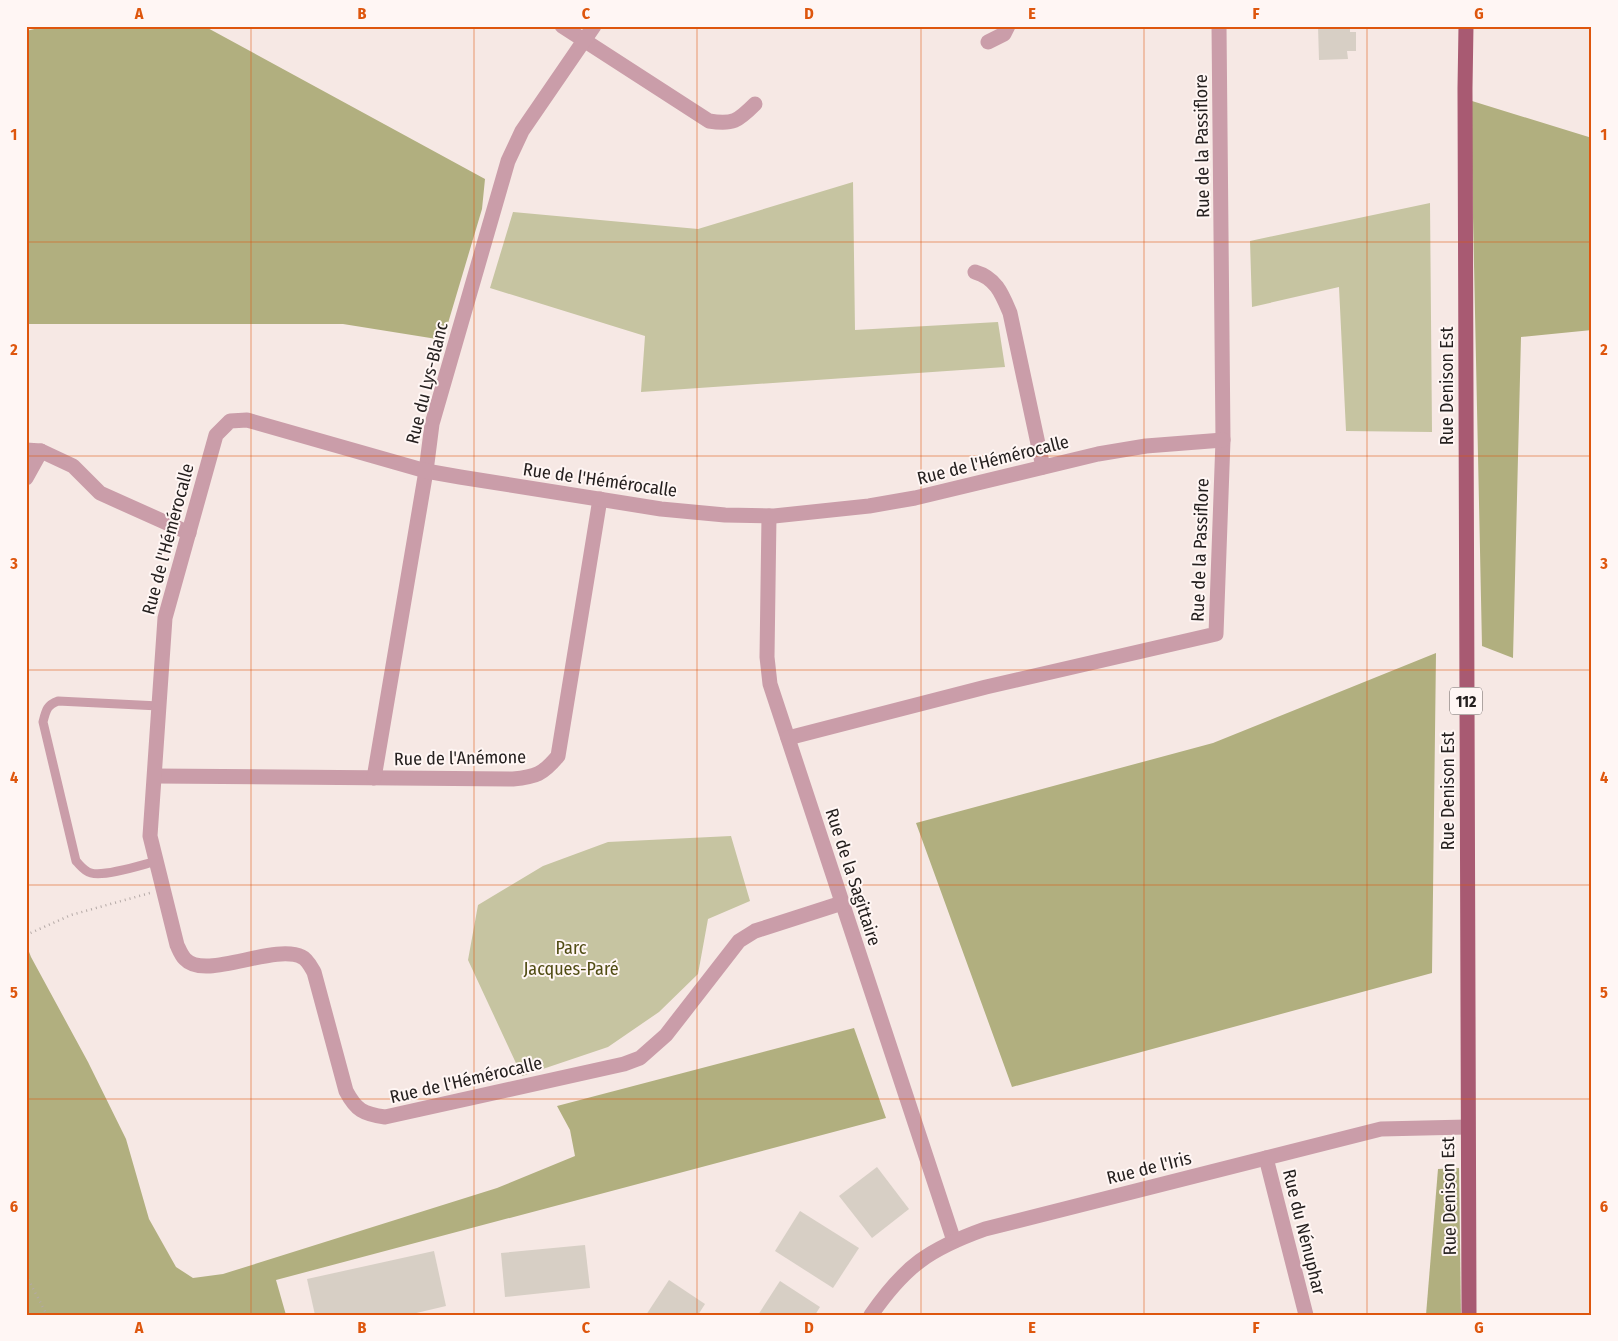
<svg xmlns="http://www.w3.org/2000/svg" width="1618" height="1341" font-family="'Fira Sans Condensed',sans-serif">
<rect width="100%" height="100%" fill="#f6e8e4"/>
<g fill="#c6c4a1">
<polygon points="853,182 855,330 998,322 1005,367 641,392 645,336 490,288 513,212 698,229"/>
<polygon points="1430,203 1432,432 1346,431 1339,287 1252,307 1250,241"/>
<polygon points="731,836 750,901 708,919 698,974 659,1012 608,1047 522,1076 468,960 478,905 543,866 608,842"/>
</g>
<g fill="#b1af7f">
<polygon points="47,26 204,26 485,179 482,209 443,340 343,324 26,324 26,31"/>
<polygon points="1469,26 1472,101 1592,138 1592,330 1521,337 1513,658 1482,646"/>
<polygon points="1436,653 1432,973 1012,1087 916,823 1213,743"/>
<polygon points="26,944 31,957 88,1062 126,1139 149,1219 176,1267 193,1278 223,1274 497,1188 575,1156 570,1130 557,1106 854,1028 886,1118 276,1280 286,1315 26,1315"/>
<polygon points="1459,1168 1461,1315 1426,1315 1438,1169"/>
</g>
<g fill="#d7cfc5">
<polygon points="1318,26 1350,26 1350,32 1356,32 1356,51 1347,51 1348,59 1319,60"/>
<polygon points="877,1167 909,1209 872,1238 839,1196"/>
<polygon points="800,1211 859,1248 833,1288 775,1251"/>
<polygon points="585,1245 590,1288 505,1297 501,1253"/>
<polygon points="434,1251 446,1306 408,1315 315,1315 307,1279"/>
<polygon points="669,1280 705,1304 698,1315 646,1315"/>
<polygon points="780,1281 820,1307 815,1315 758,1315"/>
</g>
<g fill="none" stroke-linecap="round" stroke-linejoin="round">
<g stroke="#b4a9a6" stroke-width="2.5" stroke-dasharray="1 4" stroke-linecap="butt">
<polyline points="26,935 71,915 150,893"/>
<polyline points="26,1275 47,1315"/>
</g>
<path stroke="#ca9da9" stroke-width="9" d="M157 861C141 865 105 877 91 873 84 871 81 866 76 861L43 722C46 710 47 705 58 701L159 706"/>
<g stroke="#ca9da9" stroke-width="15">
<path d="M562 26 709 121C733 125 738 121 755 104"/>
<polyline points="988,42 1004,34 1008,26"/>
<path d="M975 272C996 278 1002 294 1010 313L1043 467"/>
<polyline points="26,450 41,451 73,466 100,493 189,533"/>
<polyline points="26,478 41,451"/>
<polyline points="769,516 767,657 770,684 954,1241"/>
<polyline points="788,738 986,687 1216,634 1223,440 1219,26"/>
<path d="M155 776 513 779C536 777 543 774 558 756L600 499"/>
<polyline points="374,778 426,471 432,424 508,161 522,131 594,26"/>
<path d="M842 903 755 931 739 941 666 1035 640 1058 624 1064 385 1117C363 1114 356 1110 346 1091L314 972C311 967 307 959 302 957 274 943 205 981 185 959 181 955 179 949 177 945L150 836 165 618 216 435 230 421 247 420 426 471 460 477 661 509 725 515 774 516 869 506 915 498 1098 454 1146 446 1223 440"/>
<polyline points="1266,1158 1306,1315"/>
<path d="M871 1315C905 1266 929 1249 985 1229L1381 1129 1467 1127"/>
</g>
<polyline stroke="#a85a72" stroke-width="15" points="1466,26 1465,88 1469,1315"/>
</g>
<path fill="none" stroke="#de560d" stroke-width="1" stroke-opacity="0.55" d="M251 26V1315M474 26V1315M697 26V1315M921 26V1315M1144 26V1315M1367 26V1315M26 242H1592M26 456H1592M26 670H1592M26 885H1592M26 1099H1592"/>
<g text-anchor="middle" stroke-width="4" stroke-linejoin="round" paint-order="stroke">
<rect fill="#fff6f4" stroke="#66605f" stroke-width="1" x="1450" y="687.5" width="32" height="27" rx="4"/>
<g font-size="16" font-weight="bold" fill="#25201f">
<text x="1466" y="707">112</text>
</g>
<g font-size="18" fill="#25201f" stroke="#fff6f4">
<text transform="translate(1202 146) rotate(-91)" y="6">Rue de la Passiflore</text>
<text transform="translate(427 383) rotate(-76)" y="6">Rue du Lys-Blanc</text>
<text transform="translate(1447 386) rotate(-90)" y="6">Rue Denison Est</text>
<text transform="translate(993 460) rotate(-14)" y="6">Rue de l'Hémérocalle</text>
<text transform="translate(600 480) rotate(8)" y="6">Rue de l'Hémérocalle</text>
<text transform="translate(168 539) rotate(-75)" y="6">Rue de l'Hémérocalle</text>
<text transform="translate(1200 550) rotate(-88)" y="6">Rue de la Passiflore</text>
<text transform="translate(460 758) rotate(-1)" y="6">Rue de l'Anémone</text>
<text transform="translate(1448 791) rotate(-90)" y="6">Rue Denison Est</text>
<text transform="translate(853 877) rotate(72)" y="6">Rue de la Sagittaire</text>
<text transform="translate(466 1080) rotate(-13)" y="6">Rue de l'Hémérocalle</text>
<text transform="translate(1149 1168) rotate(-14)" y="6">Rue de l'Iris</text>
<text transform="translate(1449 1196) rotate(-91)" y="6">Rue Denison Est</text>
<text transform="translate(1304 1232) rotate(76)" y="6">Rue du Nénuphar</text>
</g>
<g font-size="18" fill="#504c13" stroke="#fff6f4">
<text x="571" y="954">Parc<tspan x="571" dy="21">Jacques-Paré</tspan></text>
</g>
</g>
<rect width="1618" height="1341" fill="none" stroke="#fff6f4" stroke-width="55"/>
<rect x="28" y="28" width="1562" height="1286" fill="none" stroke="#de560d" stroke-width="2"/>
<g font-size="16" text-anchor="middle" font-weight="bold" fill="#de560d">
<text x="139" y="19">A</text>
<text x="362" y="19">B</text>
<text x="586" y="19">C</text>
<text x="809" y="19">D</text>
<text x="1032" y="19">E</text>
<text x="1256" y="19">F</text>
<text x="1479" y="19">G</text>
<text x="14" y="140">1</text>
<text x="1604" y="140">1</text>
<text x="14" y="355">2</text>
<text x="1604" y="355">2</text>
<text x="14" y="569">3</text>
<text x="1604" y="569">3</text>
<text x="14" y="783">4</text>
<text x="1604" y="783">4</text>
<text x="14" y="998">5</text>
<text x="1604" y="998">5</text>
<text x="14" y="1212">6</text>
<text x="1604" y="1212">6</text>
<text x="139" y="1333">A</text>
<text x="362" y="1333">B</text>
<text x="586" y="1333">C</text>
<text x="809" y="1333">D</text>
<text x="1032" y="1333">E</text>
<text x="1256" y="1333">F</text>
<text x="1479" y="1333">G</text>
</g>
</svg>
